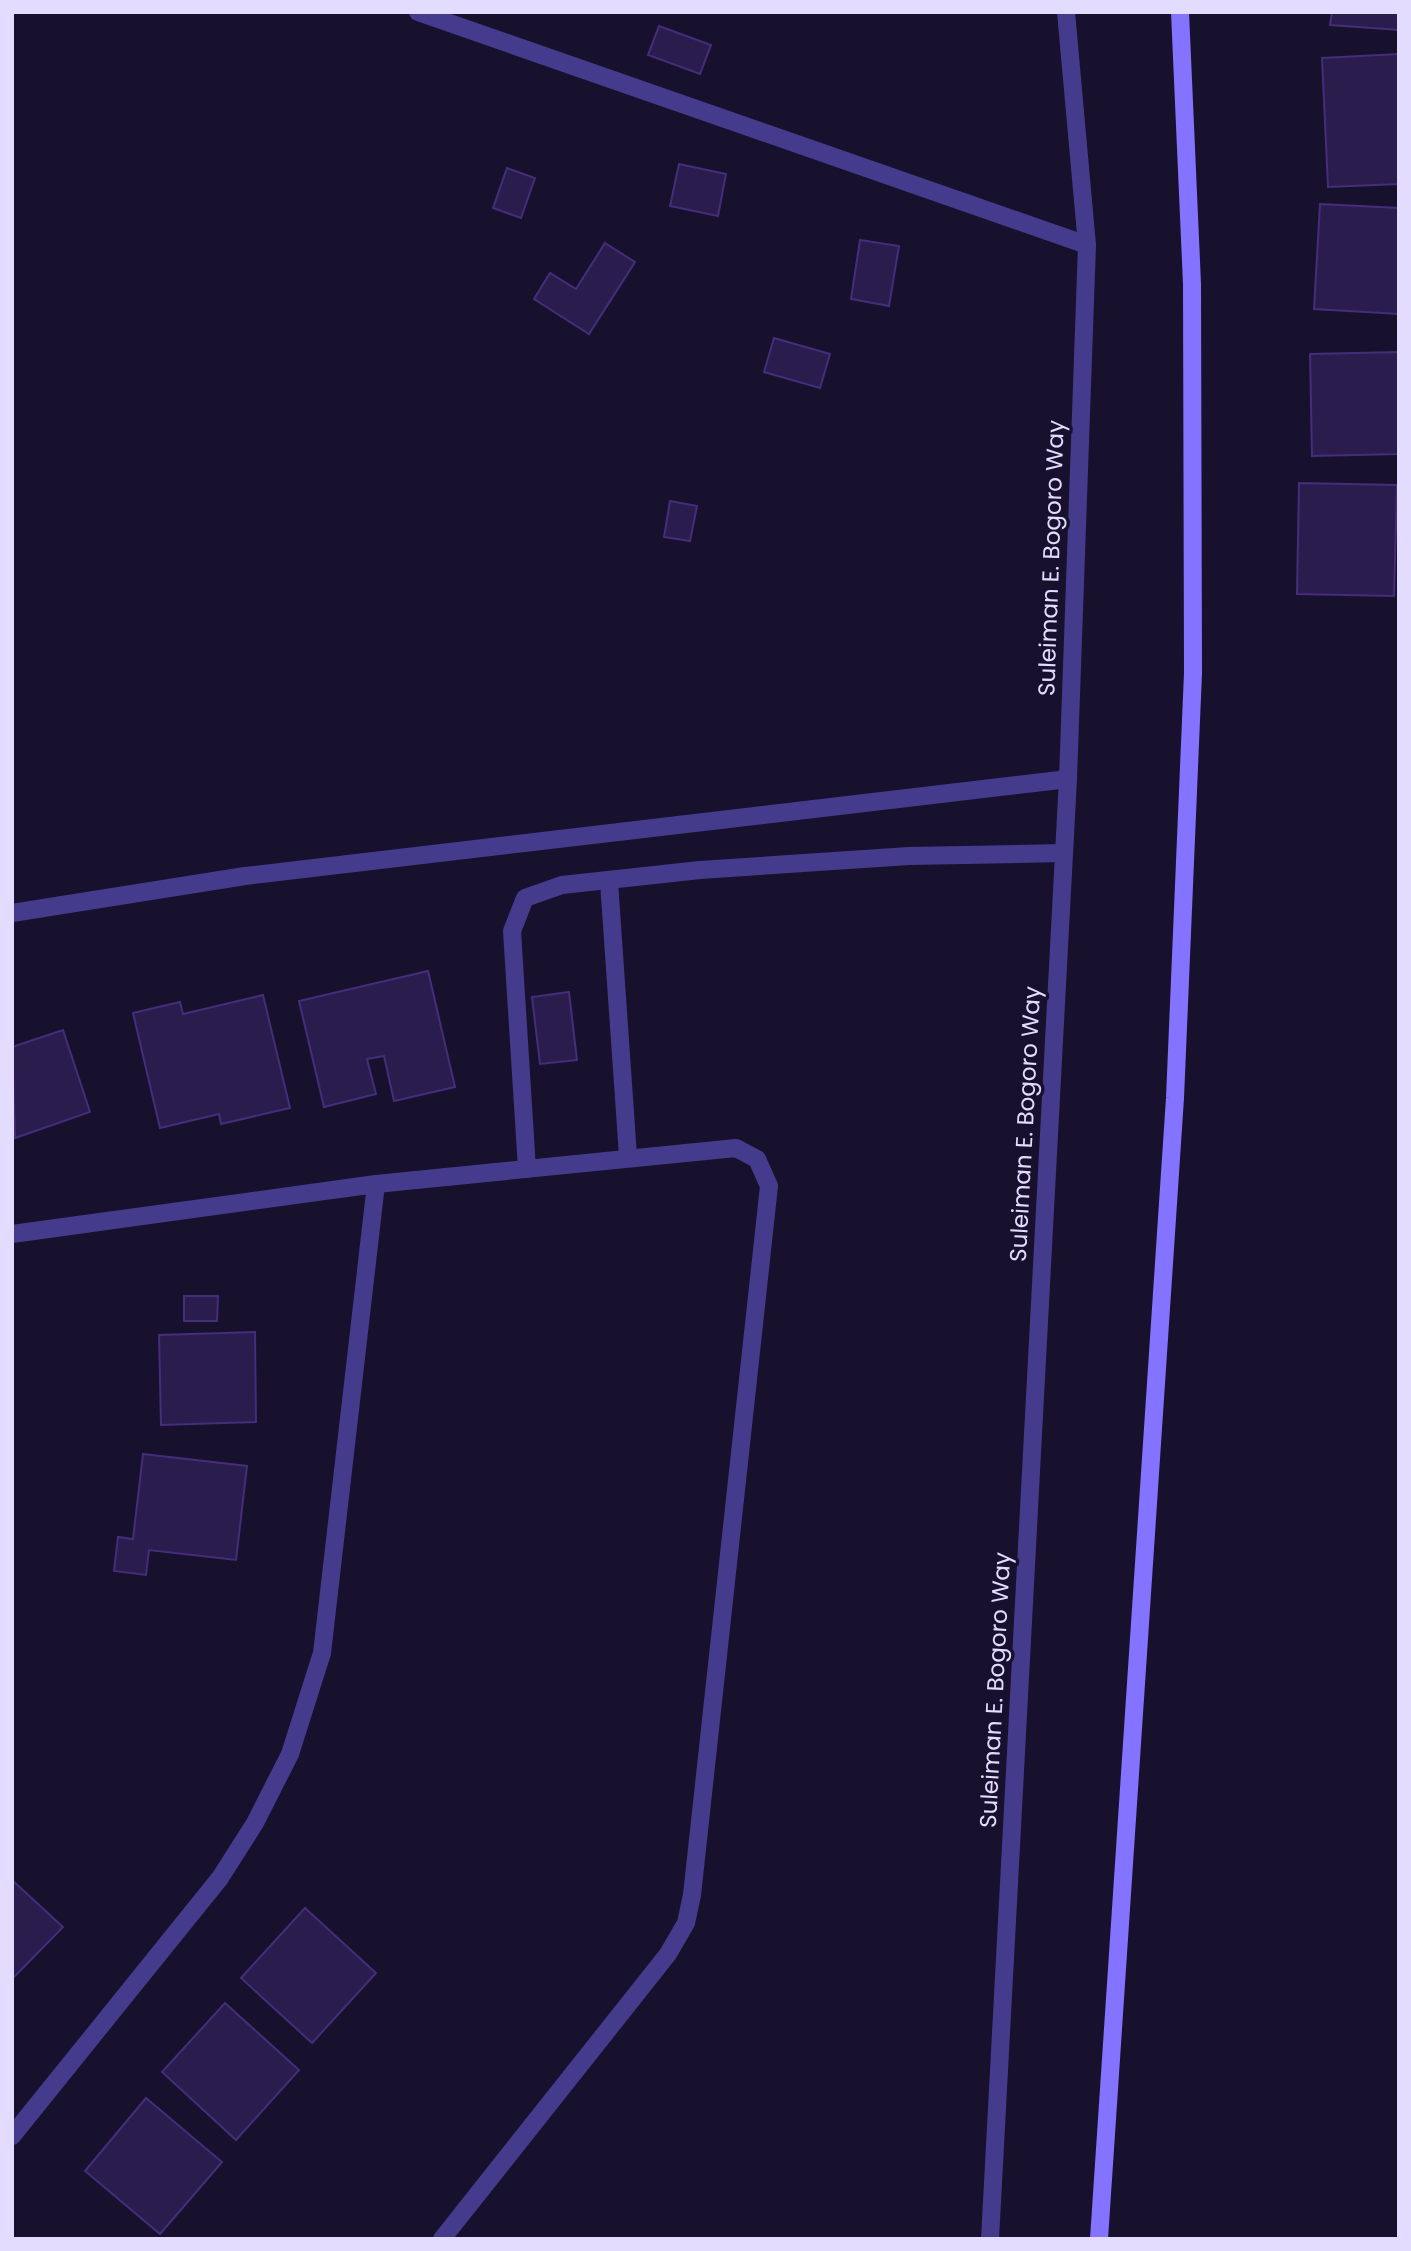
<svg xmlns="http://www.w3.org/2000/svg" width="1411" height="2251" font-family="Poppins,sans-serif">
<rect width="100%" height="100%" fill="#18112d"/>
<g fill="#2b1c4e" stroke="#442d7b" stroke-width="2">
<polygon points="1332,12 1399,12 1399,30 1330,25"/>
<polygon points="659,26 711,45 700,74 648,55"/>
<polygon points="1399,54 1399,184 1328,187 1322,58"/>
<polygon points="679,164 726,174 718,216 670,206"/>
<polygon points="507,168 535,178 521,218 493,208"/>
<polygon points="1320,204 1399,208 1399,314 1314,309"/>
<polygon points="860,240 899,246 889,306 851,299"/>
<polygon points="605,243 635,262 589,334 534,299 550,273 576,289"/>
<polygon points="774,338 830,354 820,388 764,372"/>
<polygon points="1398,352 1399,454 1312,456 1310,354"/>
<polygon points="1299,483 1397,485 1394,596 1297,594"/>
<polygon points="670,501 697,506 690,541 664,537"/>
<polygon points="428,971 455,1087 394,1101 384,1056 367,1059 376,1094 324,1107 299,1001"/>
<polygon points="569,992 577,1060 540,1064 532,997"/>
<polygon points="263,995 290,1108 221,1124 219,1114 160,1128 133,1013 180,1002 183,1014"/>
<polygon points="63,1030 90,1112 15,1138 12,1047"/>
<polygon points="184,1296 218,1296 217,1321 184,1321"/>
<polygon points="255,1332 256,1422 161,1425 159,1335"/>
<polygon points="143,1454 247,1466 236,1560 149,1550 146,1575 114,1571 118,1537 133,1539"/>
<polygon points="12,1880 63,1927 12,1979"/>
<polygon points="305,1908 376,1973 312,2043 241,1978"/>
<polygon points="225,2003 299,2070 236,2140 162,2072"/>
<polygon points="146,2098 222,2162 160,2234 85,2171"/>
</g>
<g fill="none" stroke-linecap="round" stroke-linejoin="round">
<g stroke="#453b8d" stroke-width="18">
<polyline points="418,12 1087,245"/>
<polyline points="609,882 628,1156"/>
<polyline points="12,913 245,876 1068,779"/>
<polyline points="527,1169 512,931 525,898 562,885 700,870 909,856 1064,853"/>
<polyline points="12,1234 376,1184 736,1148 757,1159 769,1186 692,1895 686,1923 668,1954 442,2239"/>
<polyline points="12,2136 220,1878 255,1823 290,1754 322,1653 376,1184"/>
</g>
<polyline stroke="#453b8d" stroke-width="18" points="990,2239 1068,779 1087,245 1066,12"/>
<polyline stroke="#8473ff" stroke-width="18" points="1099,2239 1175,1098 1193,673 1192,284 1180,12"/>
</g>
<g text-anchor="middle" stroke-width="7" stroke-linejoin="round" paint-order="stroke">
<g font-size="23" fill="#e3dcff" stroke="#18112d">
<text transform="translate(1051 558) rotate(-88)" y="8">Suleiman E. Bogoro Way</text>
<text transform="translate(1025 1124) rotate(-87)" y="8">Suleiman E. Bogoro Way</text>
<text transform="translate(995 1690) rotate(-87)" y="8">Suleiman E. Bogoro Way</text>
</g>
</g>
<rect width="1411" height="2251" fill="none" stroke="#e3dcff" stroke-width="28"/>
</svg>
